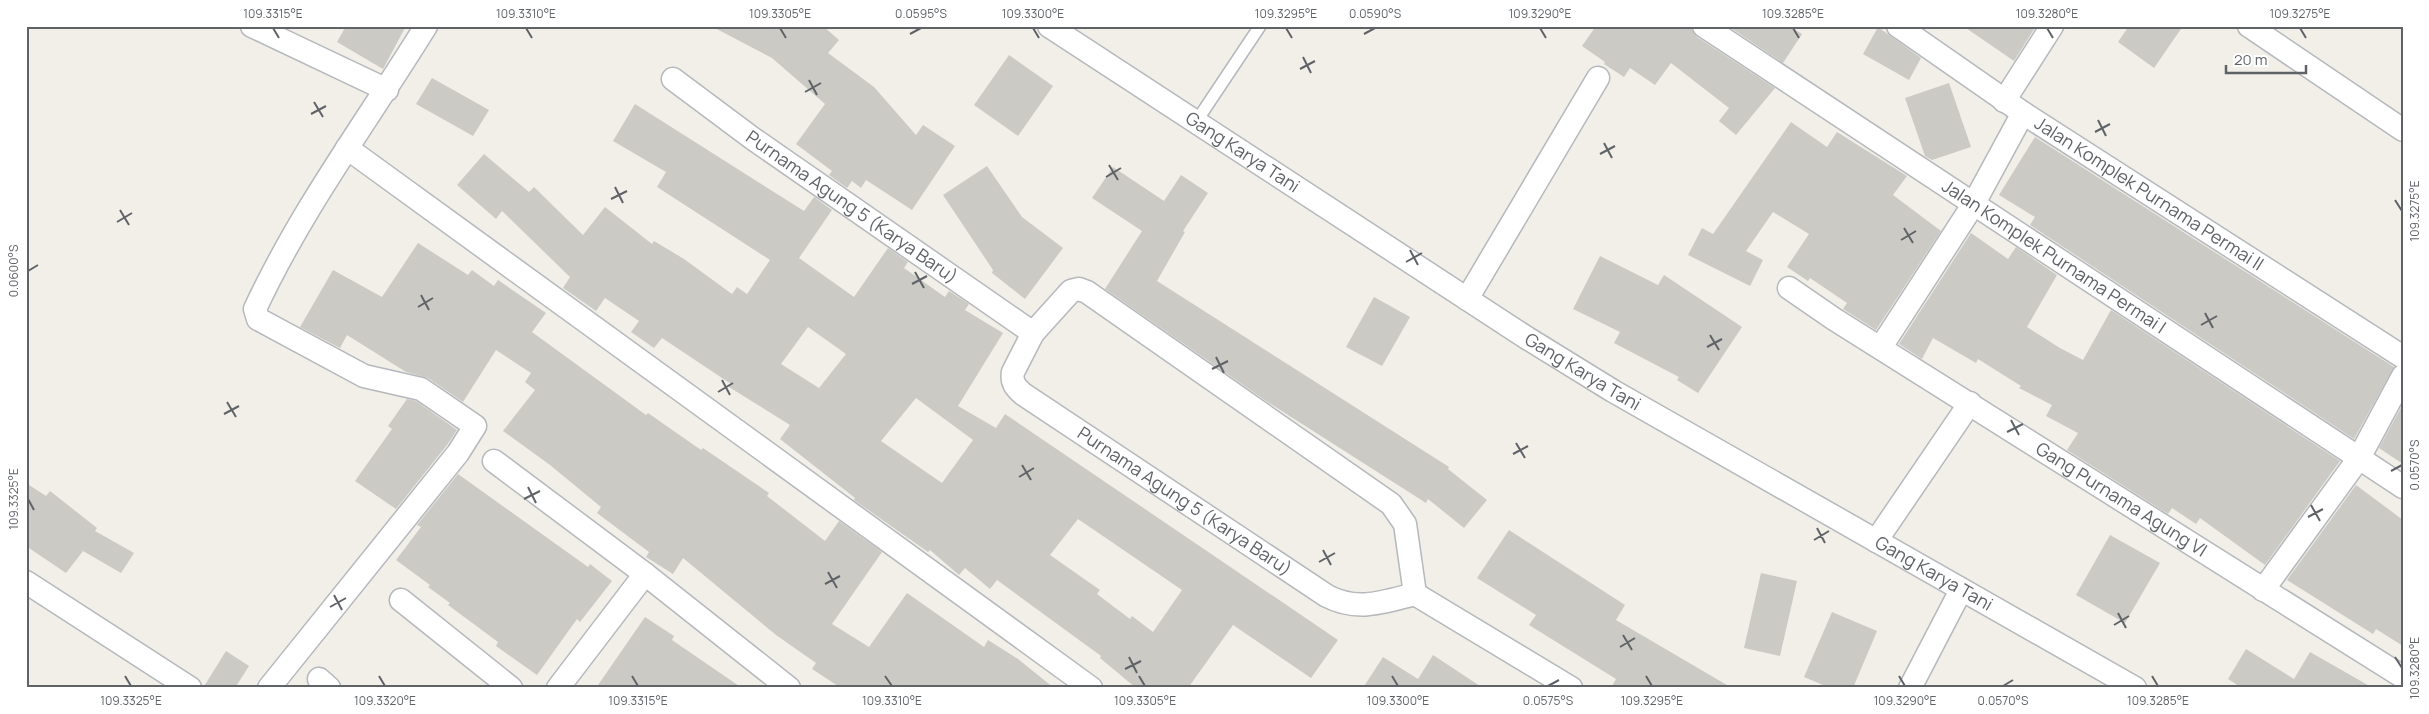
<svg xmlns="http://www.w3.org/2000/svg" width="2429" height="714" font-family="Manrope,sans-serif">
<rect width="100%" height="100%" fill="#f1efe8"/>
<g fill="#cccac5" fill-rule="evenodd">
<polygon points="346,26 406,26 383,69 337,42"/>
<polygon points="711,26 823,26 839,40 828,53 874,87 916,135 923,125 955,146 912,210 866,180 861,188 852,181 847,188 829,175 832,171 796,144 825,104 772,58"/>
<polygon points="1596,26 1691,26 1697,37 1775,88 1736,135 1719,121 1729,108 1671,63 1655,85 1630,68 1624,77 1604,64 1605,62 1582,46"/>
<polygon points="1728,26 1789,26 1802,34 1783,63"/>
<polygon points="1963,26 2036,26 2014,61"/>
<polygon points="2129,26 2183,26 2154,68 2118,42"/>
<polygon points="1878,27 1921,58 1909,80 1863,54"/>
<polygon points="1009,55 1053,86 1018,136 974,105"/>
<polygon points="432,78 489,110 473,136 416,104"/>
<polygon points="1949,83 1971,147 1932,160 1925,156 1905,98"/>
<path d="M635 104 804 211 814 197 832 210 799 258 854 297 888 248 908 262 904 268 945 297 949 291 969 304 965 310 1003 333 958 406 996 428 1005 414 1338 640 1311 678 1233 625 1188 688H1136L1100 658 1101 656 997 580 990 589 965 568 959 575 930 550 928 552 854 500 855 498 780 439 790 425 729 387 731 384 662 338 654 348 631 332 639 321 605 298 596 311 563 288 570 277 502 211 496 219 457 185 484 154 529 192 534 187 583 235 605 207 652 244 654 241 684 259 732 294 737 287 747 294 770 260 657 187 666 172 613 141ZM808 327 846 354 819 388 781 364ZM916 398 973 440 942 483 881 441ZM1078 519 1182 590 1153 632 1132 616 1130 619 1097 594 1100 590 1050 555Z"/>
<polygon points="1791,122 1827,147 1837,132 1907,176 1893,195 1941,231 1876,330 1843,309 1847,303 1810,278 1808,281 1787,267 1809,234 1773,212 1746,251 1763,260 1750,286 1688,255 1702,228 1713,234"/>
<polygon points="2035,137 2394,367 2354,439 2030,225 2035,217 1999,195"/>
<polygon points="987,166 1022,217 1063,248 1025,299 992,273 993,270 943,195"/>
<polygon points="1113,167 1164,201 1181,175 1208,193 1183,231 1185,232 1157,281 1449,467 1448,469 1487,500 1464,528 1428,499 1426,503 1266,401 1105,289 1142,231 1092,198"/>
<polygon points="1971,233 2008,259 2016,247 2057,275 2027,327 2060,348 2083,360 2111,310 2340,461 2265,565 2200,518 2196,524 2172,508 2168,514 2067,450 2078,433 2046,416 2052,405 2019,388 2021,386 1978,359 1976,363 1933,338 1922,359 1899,344"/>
<polygon points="418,243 468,275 472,270 494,286 498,280 546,313 532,332 646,415 648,413 701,450 703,448 769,493 767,496 825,541 839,521 882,552 832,624 869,647 907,593 984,647 988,640 1018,659 1054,688 841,688 812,669 816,663 776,635 683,558 673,574 646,557 649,552 597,513 601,507 550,465 503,431 535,390 525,382 531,373 496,350 463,402 428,378 406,372 347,335 340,348 300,327 333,270 382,297"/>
<polygon points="1600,256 1658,285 1664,275 1742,327 1698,393 1677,380 1679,377 1614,343 1620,332 1573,309"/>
<polygon points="1374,297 1410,317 1382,366 1346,347"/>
<polygon points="407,399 416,401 457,430 447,445 396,509 355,481 392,429 388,426"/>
<polygon points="2403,404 2403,464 2379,448"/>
<polygon points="458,474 588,567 590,564 612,581 580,622 577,619 537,675 496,646 498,642 448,605 450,603 428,587 430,585 396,560 421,527 417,525"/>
<polygon points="26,483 46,496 50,491 97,528 95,531 134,553 121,573 83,551 66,573 26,546"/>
<polygon points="2356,485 2403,520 2403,646 2376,629 2373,634 2287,580"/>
<polygon points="1509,530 1625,605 1616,620 1732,688 1611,688 1616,679 1529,625 1536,615 1477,578"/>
<polygon points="2110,535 2160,563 2125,623 2076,595"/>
<polygon points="1761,573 1797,581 1780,656 1744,648"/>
<polygon points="1832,612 1877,631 1853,688 1830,688 1804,677"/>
<polygon points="645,617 674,636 672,640 742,688 596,688"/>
<polygon points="2246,649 2294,679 2310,652 2373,688 2242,688 2228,679"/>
<polygon points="226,651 249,666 235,688 203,688"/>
<polygon points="1433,655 1483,688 1363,688 1383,657 1418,679"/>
</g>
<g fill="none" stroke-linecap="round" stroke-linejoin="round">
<defs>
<polyline id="service" points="1196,122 1260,26"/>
<g id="minor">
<polyline points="252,26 387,90"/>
<path id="s1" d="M1049 26 1527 338 1613 391 2135 688"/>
<path id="s2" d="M1704 26 2403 487"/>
<path id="s3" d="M1898 26 2023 113 2403 357"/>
<polyline points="2249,26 2403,130"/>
<path id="s4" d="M673 79 752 138 1033 333 1013 372C1011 382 1015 387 1023 394L1327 596C1358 612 1383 602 1415 594L1571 688"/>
<polyline points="2004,101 2052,26"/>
<polyline points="347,148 1091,688"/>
<path id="s5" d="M1789 288 1834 319 2403 677"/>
<polyline points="1467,299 1598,78"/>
<polyline points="1033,333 1071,291 1079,289 1087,292 1391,504 1405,524 1415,594"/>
<polyline points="1881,347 1973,205 2023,113"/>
<polyline points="494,461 645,574 789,688"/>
<polyline points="1876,541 1970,403"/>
<polyline points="26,582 190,688"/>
<polyline points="2263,590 2359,458 2403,376"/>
<polyline points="401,600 511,688"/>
<polyline points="319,679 329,688"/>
<path d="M269 688 458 453 475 426 421 389 364 376 258 319 255 309C302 208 368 120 426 26"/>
<polyline points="558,688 645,574"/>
<polyline points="1910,688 1961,590"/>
</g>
</defs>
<use href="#service" stroke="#b5b8bc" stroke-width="14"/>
<use href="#minor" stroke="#b5b8bc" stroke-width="25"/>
<use href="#service" stroke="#fff" stroke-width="11"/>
<use href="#minor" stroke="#fff" stroke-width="22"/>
</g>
<path fill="none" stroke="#5f6368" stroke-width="2" d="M273 28 279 38M526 28 532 38M780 28 786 38M1033 28 1039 38M1286 28 1292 38M1540 28 1546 38M1793 28 1799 38M2047 28 2053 38M2300 28 2306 38M910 34 921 28M1364 34 1375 28M1303 57 1311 73M1300 69 1315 61M809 80 817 95M805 92 821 83M314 102 323 117M311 114 326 106M2098 120 2106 136M2095 132 2110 124M1604 143 1612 158M1600 154 1615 146M1109 165 1118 180M1106 177 1121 168M615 187 623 203M611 199 627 191M2395 200 2402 211M120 210 129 225M117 222 132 213M1904 228 1913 243M1901 240 1916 231M1410 250 1418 265M1406 262 1422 253M28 271 38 265M915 272 924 288M912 284 927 276M421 295 429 310M418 307 433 298M2205 313 2213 328M2201 325 2217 316M1710 335 1719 350M1707 347 1722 339M1216 357 1224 373M1212 369 1228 361M722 380 730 395M718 392 733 383M227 402 236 417M224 414 239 406M2011 420 2019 435M2007 432 2023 424M1516 443 1525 458M1513 454 1528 446M1022 465 1031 480M2391 471 2402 465M1019 477 1034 468M528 487 536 503M28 499 34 510M524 499 540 491M2311 505 2320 521M2308 517 2323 509M1817 528 1825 543M1814 540 1829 531M1323 550 1331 565M1319 562 1335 553M828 572 837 588M825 584 840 576M334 595 342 610M330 607 346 598M2118 613 2126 628M2114 625 2129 616M1623 635 1632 650M1620 647 1635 638M1129 657 1137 673M2395 657 2402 668M1125 669 1141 661M125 676 131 686M379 676 385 686M632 676 638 686M885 676 892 686M1139 676 1145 686M1392 676 1398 686M1646 676 1652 686M1899 676 1905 686M2152 676 2158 686M1548 686 1559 680M2003 686 2013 680"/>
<g text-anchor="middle" stroke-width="4.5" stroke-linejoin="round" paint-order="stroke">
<g font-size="18" fill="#5f6368" stroke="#fff">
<text dy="6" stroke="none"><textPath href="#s1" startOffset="231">Gang Karya Tani</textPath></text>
<text dy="6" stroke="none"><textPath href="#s3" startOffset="302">Jalan Komplek Purnama Permai II</textPath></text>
<text dy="6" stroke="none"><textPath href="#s4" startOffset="220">Purnama Agung 5 (Karya Baru)</textPath></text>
<text dy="6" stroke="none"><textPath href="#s2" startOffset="419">Jalan Komplek Purnama Permai I</textPath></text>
<text dy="6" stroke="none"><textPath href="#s1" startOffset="636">Gang Karya Tani</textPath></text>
<text dy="6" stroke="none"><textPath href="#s5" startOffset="394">Gang Purnama Agung VI</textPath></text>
<text dy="6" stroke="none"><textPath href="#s4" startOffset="704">Purnama Agung 5 (Karya Baru)</textPath></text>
<text dy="6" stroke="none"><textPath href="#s1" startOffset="1041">Gang Karya Tani</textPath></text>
</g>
</g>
<rect width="2429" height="714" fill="none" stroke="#ffffff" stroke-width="55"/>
<path d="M2226 65v8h80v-8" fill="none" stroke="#5f6368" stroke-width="2.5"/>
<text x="2234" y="65" font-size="15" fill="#5f6368" stroke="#ffffff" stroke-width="4" paint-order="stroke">20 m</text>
<rect x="28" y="28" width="2374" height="658" fill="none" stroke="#5f6368" stroke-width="2"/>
<g font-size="12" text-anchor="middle" fill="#5f6368">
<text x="273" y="18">109.3315°E</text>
<text x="526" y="18">109.3310°E</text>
<text x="780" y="18">109.3305°E</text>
<text x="921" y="18">0.0595°S</text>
<text x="1033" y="18">109.3300°E</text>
<text x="1286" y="18">109.3295°E</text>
<text x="1375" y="18">0.0590°S</text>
<text x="1540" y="18">109.3290°E</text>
<text x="1793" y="18">109.3285°E</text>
<text x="2047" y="18">109.3280°E</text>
<text x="2300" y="18">109.3275°E</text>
<text transform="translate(2415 211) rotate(-90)" y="4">109.3275°E</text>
<text transform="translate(14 271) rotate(-90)" y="4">0.0600°S</text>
<text transform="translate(2415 465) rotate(-90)" y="4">0.0570°S</text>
<text transform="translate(14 499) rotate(-90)" y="4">109.3325°E</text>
<text transform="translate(2415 668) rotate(-90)" y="4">109.3280°E</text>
<text x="131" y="705">109.3325°E</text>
<text x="385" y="705">109.3320°E</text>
<text x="638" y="705">109.3315°E</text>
<text x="892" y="705">109.3310°E</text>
<text x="1145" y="705">109.3305°E</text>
<text x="1398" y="705">109.3300°E</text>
<text x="1548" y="705">0.0575°S</text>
<text x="1652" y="705">109.3295°E</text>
<text x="1905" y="705">109.3290°E</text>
<text x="2003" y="705">0.0570°S</text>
<text x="2158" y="705">109.3285°E</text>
</g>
</svg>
